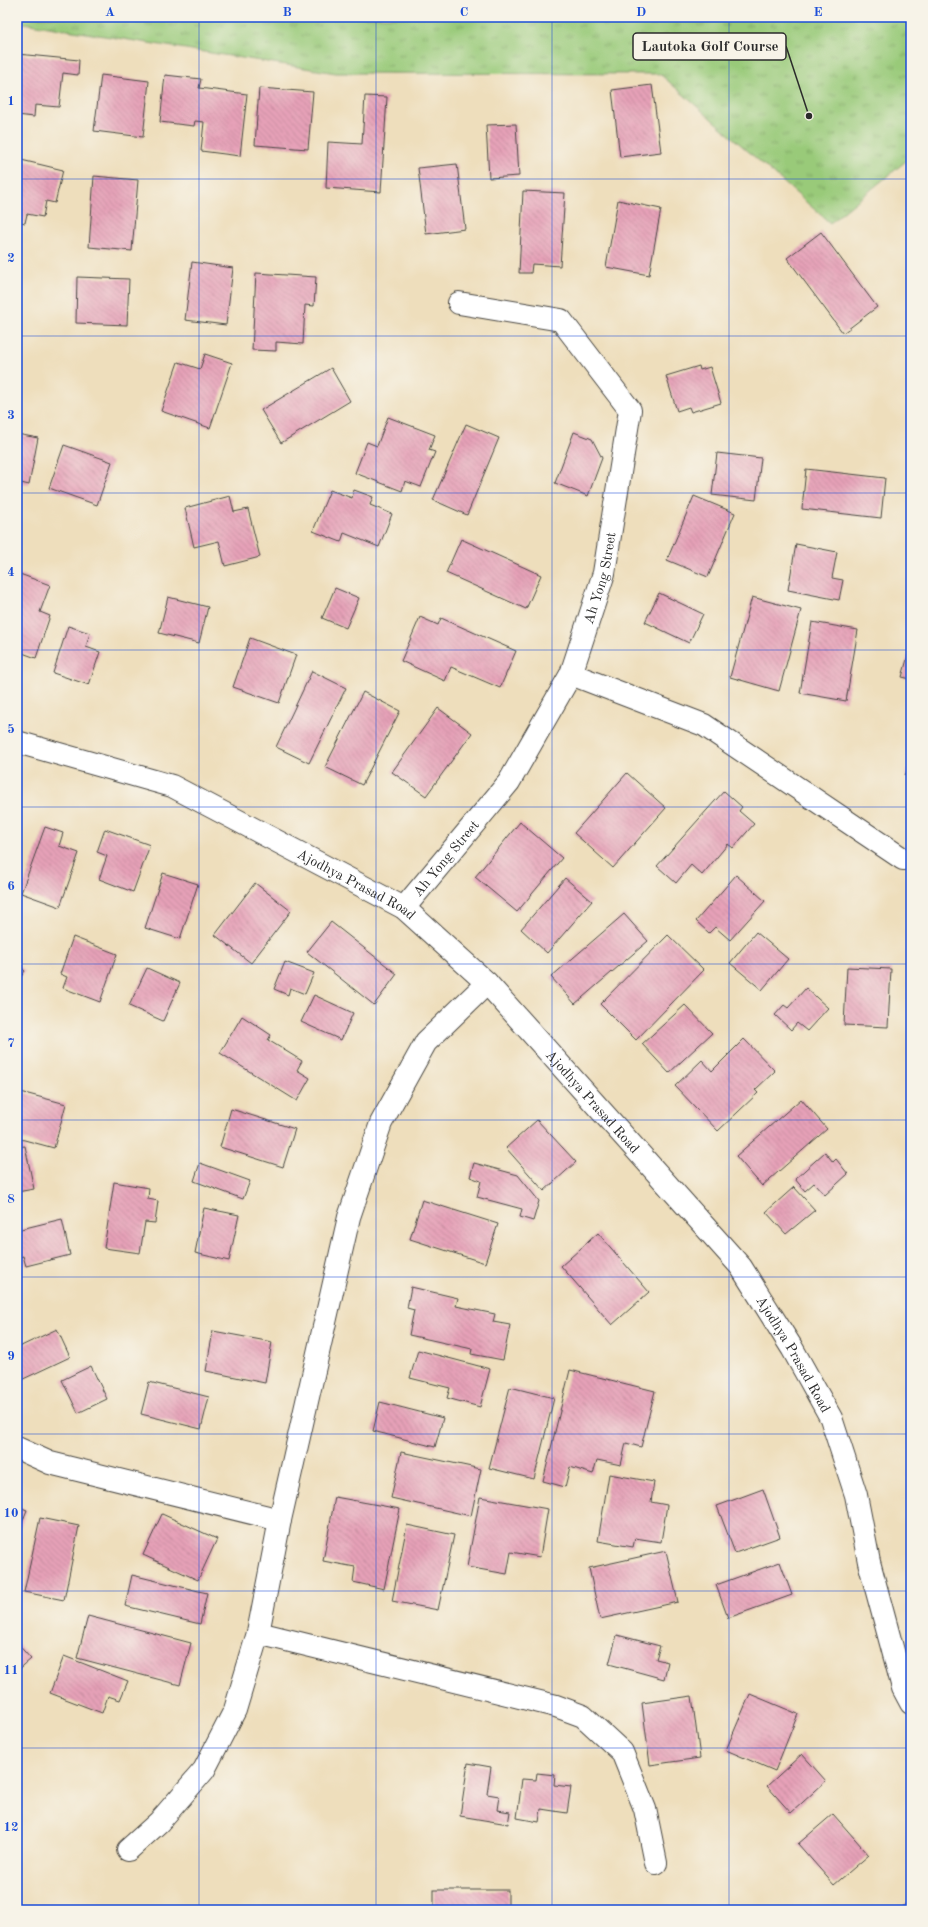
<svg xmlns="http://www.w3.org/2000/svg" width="928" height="1927" font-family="'Old Standard TT',serif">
<defs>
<pattern id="grass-tufts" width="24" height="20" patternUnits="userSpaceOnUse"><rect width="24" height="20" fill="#99ca79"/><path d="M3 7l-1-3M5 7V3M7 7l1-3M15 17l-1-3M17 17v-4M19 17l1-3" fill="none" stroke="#7da463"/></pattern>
<pattern id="building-back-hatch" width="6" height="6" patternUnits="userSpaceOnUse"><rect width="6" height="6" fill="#e6a1b8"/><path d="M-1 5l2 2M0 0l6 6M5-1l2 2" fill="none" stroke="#bb8396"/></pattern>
</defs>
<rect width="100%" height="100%" fill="#f7f3e8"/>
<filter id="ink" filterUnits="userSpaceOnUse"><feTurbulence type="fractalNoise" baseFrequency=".025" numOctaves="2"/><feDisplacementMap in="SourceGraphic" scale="8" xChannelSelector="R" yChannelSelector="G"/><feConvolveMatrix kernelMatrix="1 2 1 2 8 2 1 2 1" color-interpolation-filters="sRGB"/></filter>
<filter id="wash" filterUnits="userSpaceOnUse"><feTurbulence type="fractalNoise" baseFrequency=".012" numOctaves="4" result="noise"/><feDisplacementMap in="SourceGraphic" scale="16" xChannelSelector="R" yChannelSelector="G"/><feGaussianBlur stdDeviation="0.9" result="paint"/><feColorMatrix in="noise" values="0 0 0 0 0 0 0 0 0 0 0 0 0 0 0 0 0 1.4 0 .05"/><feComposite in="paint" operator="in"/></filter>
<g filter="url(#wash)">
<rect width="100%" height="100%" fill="#eedebc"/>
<polygon fill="url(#grass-tufts)" stroke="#627a52" points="17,17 911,17 911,157 830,223 660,74 336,73 17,22"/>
<g id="blocks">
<g fill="url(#building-back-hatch)">
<polygon points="17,54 79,60 78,75 63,73 59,107 35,105 34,117 17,115"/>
<polygon points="101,75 149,81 143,137 94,131"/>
<polygon points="165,75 201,79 199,88 247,94 240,156 201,151 204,122 195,121 194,126 160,122"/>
<polygon points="652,85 661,152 620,157 612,90"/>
<polygon points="259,88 313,92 308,149 255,145"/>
<polygon points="365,96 387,97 381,192 326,188 328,142 362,144"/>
<polygon points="516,124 519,176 489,178 486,125"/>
<polygon points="17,159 63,170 55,203 46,201 43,217 27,214 25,223 17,221"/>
<polygon points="457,164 465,229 426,234 418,168"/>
<polygon points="94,176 138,180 132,251 89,247"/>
<polygon points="523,191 565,193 560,266 532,264 531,273 519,273"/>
<polygon points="618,200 661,209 649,275 606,267"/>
<polygon points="821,232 877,307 843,333 787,258"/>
<polygon points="192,262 233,268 226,325 185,320"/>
<polygon points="256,273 316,277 314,306 305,305 303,344 276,342 276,351 252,350"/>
<polygon points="77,277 129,279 127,325 76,323"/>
<polygon points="205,354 232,363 210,428 161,411 178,362 200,369"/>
<polygon points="699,366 700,370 710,367 721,403 691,412 689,407 677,411 666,376"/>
<polygon points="331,368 350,401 281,443 261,410"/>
<polygon points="388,417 435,435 429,450 435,452 421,487 405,481 402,491 355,473 367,442 377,446"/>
<polygon points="466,424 499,438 467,515 433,500"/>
<polygon points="574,432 592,439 602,458 588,496 555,483"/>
<polygon points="17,434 38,438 29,485 17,482"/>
<polygon points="64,445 112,462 97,505 49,488"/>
<polygon points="717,453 761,458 756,500 712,495"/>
<polygon points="806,469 885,478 881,518 802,509"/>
<polygon points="330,490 352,498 354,490 373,497 370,505 392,514 379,547 344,533 341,542 313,531"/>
<polygon points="230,496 234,512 248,509 260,557 225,566 219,541 194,547 185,508"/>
<polygon points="694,496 735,513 708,577 667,560"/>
<polygon points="461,539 541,575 526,609 446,573"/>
<polygon points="796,544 837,552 832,578 843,580 839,600 788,590"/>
<polygon points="17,573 50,585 40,612 50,616 36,658 17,651"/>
<polygon points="335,588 359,598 346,628 322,618"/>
<polygon points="659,593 703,614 689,643 645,622"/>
<polygon points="168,597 208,607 199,643 159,633"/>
<polygon points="752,597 801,610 779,691 730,677"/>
<polygon points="420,617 438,625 441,618 516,651 500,688 451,667 445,681 401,661"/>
<polygon points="812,622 858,630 846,701 800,693"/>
<polygon points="68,626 90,633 86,647 100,652 89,685 53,673"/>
<polygon points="250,638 296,655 279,703 233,687"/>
<polygon points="911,645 911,679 902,677"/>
<polygon points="312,671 346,688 309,763 276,747"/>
<polygon points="363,692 400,711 362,785 325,767"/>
<polygon points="438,708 472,733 426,796 392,772"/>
<polygon points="911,764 911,779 905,775"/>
<polygon points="627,773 666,808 613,868 574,833"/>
<polygon points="724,791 742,807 739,811 754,824 733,848 728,844 702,875 691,865 676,883 657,866"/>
<polygon points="520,822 562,858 517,912 475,877"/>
<polygon points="45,827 63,833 59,846 79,853 60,907 21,893"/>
<polygon points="105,829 150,845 133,892 99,879 107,856 97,852"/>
<polygon points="163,873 198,884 180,939 145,928"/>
<polygon points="736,875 765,901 730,940 715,927 709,933 696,921"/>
<polygon points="565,878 592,901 547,953 521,929"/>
<polygon points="255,883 291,911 251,963 215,935"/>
<polygon points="624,914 648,941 575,1004 551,977"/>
<polygon points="331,922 397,974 374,1005 307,952"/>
<polygon points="756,932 788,959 762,990 730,963"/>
<polygon points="668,935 704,970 636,1040 600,1004"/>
<polygon points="73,937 117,954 100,1002 63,988 67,977 60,974"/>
<polygon points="285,962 314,973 305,994 290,988 288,995 274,989"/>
<polygon points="17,964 25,971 17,982"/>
<polygon points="847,967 891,969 888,1027 844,1025"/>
<polygon points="147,968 180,983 163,1021 129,1006"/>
<polygon points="806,988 828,1008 807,1031 797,1023 791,1030 775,1015 784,1005 788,1008"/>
<polygon points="314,995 353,1013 341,1040 301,1022"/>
<polygon points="685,1005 712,1033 669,1073 642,1044"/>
<polygon points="242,1016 271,1035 268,1040 302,1061 297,1070 310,1078 297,1101 220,1053"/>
<polygon points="744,1039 775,1071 755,1090 758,1093 718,1131 675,1086 702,1060 712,1071"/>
<polygon points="17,1091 66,1104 54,1148 17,1138"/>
<polygon points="801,1099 827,1129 762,1186 736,1156"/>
<polygon points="231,1109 295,1129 283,1167 220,1147"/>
<polygon points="537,1120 576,1162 544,1191 506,1148"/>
<polygon points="25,1146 34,1189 17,1192 17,1147"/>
<polygon points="825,1152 833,1162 836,1159 848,1174 825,1195 814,1183 805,1191 795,1179"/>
<polygon points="200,1163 250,1181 243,1199 194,1181"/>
<polygon points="474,1163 518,1175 539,1201 533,1221 520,1217 522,1209 477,1197 481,1181 470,1177"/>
<polygon points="114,1182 149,1188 148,1199 158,1201 155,1223 145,1222 140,1253 104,1248"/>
<polygon points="794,1187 815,1210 786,1234 766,1212"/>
<polygon points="422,1200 498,1224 485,1263 410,1239"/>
<polygon points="204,1208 239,1215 229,1261 195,1253"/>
<polygon points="62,1219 70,1255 26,1266 23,1256 17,1258 17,1230"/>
<polygon points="598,1233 649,1292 612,1325 561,1266"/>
<polygon points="411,1287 458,1298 456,1306 495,1314 493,1322 510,1325 503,1360 471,1354 472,1349 409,1335 414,1310 407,1308"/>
<polygon points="57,1329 70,1357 19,1381 17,1376 17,1348"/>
<polygon points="213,1331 272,1342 265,1383 206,1371"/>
<polygon points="418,1350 490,1369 480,1407 447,1398 450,1388 410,1378"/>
<polygon points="91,1366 107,1399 78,1413 62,1380"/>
<polygon points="570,1370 655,1391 641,1447 626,1443 621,1465 597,1460 593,1474 570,1467 565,1487 543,1481"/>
<polygon points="149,1382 209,1397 201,1429 141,1414"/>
<polygon points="510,1387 554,1398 534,1479 489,1468"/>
<polygon points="380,1402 443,1418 435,1447 373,1431"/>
<polygon points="401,1452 481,1469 471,1516 391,1498"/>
<polygon points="609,1474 654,1482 651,1502 667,1505 661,1542 635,1538 633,1547 598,1541"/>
<polygon points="763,1489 780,1537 735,1553 717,1506"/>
<polygon points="335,1497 400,1509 384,1589 353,1582 355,1567 323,1561"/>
<polygon points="480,1497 548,1509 540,1557 511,1552 507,1574 467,1567"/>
<polygon points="17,1506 27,1510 17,1535"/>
<polygon points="162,1514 217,1539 198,1580 143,1555"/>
<polygon points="40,1518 79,1526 64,1600 24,1592"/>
<polygon points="407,1525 454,1535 438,1610 392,1601"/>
<polygon points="666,1551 678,1602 600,1619 589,1568"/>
<polygon points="780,1562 792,1595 728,1618 716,1585"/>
<polygon points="132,1575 207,1593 200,1624 125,1606"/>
<polygon points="88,1616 191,1643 180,1685 77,1658"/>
<polygon points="617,1635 660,1646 656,1659 668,1662 664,1679 609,1664"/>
<polygon points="17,1643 31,1659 17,1671"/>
<polygon points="64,1656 128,1681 120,1700 108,1696 102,1713 50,1693"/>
<polygon points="750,1694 798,1714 775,1771 726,1750"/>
<polygon points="692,1696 700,1758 650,1765 642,1703"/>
<polygon points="802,1754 826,1781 791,1813 767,1786"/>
<polygon points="468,1763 491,1767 487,1794 499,1796 497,1810 510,1812 508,1824 460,1816"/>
<polygon points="537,1773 555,1775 554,1785 571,1787 567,1813 541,1809 539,1822 517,1818 522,1779 536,1780"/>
<polygon points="833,1814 869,1855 834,1885 798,1844"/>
<rect x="434" y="1890" width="74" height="20"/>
<polygon points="911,1898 911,1910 900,1910"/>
</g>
</g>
</g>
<g filter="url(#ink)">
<use href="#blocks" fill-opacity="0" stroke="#484641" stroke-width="1"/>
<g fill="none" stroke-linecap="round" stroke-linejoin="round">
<defs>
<g id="minor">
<polyline points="571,674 704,725 903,859"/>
<path id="s1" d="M17 742 172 786 404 908 487 983 741 1267 792 1348 831 1418 856 1495 869 1562 903 1688 911 1703"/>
<path id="s2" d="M404 908 509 782 571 674 604 573 630 410 561 320 459 303"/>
<polyline points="17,1448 50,1463 280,1520"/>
<polyline points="258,1633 556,1706 583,1716 622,1752 645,1809 656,1863"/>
<polyline points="128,1850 159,1822 204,1770 235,1710 258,1633 280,1520 349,1217 381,1123 426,1042 487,983"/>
</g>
</defs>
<use href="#minor" stroke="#484641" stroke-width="24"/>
<use href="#minor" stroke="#fff" stroke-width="22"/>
</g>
</g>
<path fill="none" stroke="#1d4ed8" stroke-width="1" stroke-opacity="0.55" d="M199 17V1910M376 17V1910M552 17V1910M729 17V1910M17 179H911M17 336H911M17 493H911M17 650H911M17 807H911M17 964H911M17 1120H911M17 1277H911M17 1434H911M17 1591H911M17 1748H911"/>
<g text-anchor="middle" stroke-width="3.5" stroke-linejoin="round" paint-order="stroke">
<g font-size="14" fill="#2b2b2b" stroke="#f7f3e8">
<text dy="5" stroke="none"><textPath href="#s2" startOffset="389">Ah Yong Street</textPath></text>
<text dy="5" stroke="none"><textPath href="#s2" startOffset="65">Ah Yong Street</textPath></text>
<text dy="5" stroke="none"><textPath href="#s1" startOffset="370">Ajodhya Prasad Road</textPath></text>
<text dy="5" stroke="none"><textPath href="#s1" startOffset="694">Ajodhya Prasad Road</textPath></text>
<text dy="5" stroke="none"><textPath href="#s1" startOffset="1018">Ajodhya Prasad Road</textPath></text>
</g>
</g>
<path fill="none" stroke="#2b2b2b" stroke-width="1.5" d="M809 116L786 46"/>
<circle fill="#2b2b2b" stroke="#f7f3e8" stroke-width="1.5" cx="809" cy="116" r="4"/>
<rect fill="#f7f3e8" stroke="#2b2b2b" stroke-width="1.5" x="633" y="33" width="153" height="27" rx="4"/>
<g font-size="15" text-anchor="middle" font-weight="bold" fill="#2b2b2b">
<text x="710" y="51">Lautoka Golf Course</text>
</g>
<rect width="928" height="1927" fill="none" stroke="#f7f3e8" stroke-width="44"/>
<rect x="22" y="22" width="884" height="1883" fill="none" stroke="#1d4ed8" stroke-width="1.5"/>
<g font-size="13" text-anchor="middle" font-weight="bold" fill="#1d4ed8">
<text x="110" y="16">A</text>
<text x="287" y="16">B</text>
<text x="464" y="16">C</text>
<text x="641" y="16">D</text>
<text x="818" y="16">E</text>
<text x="11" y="105">1</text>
<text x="11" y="262">2</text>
<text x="11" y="419">3</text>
<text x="11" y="576">4</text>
<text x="11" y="733">5</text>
<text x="11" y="890">6</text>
<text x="11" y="1047">7</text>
<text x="11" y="1203">8</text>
<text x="11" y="1360">9</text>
<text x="11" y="1517">10</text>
<text x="11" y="1674">11</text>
<text x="11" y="1831">12</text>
</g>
</svg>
